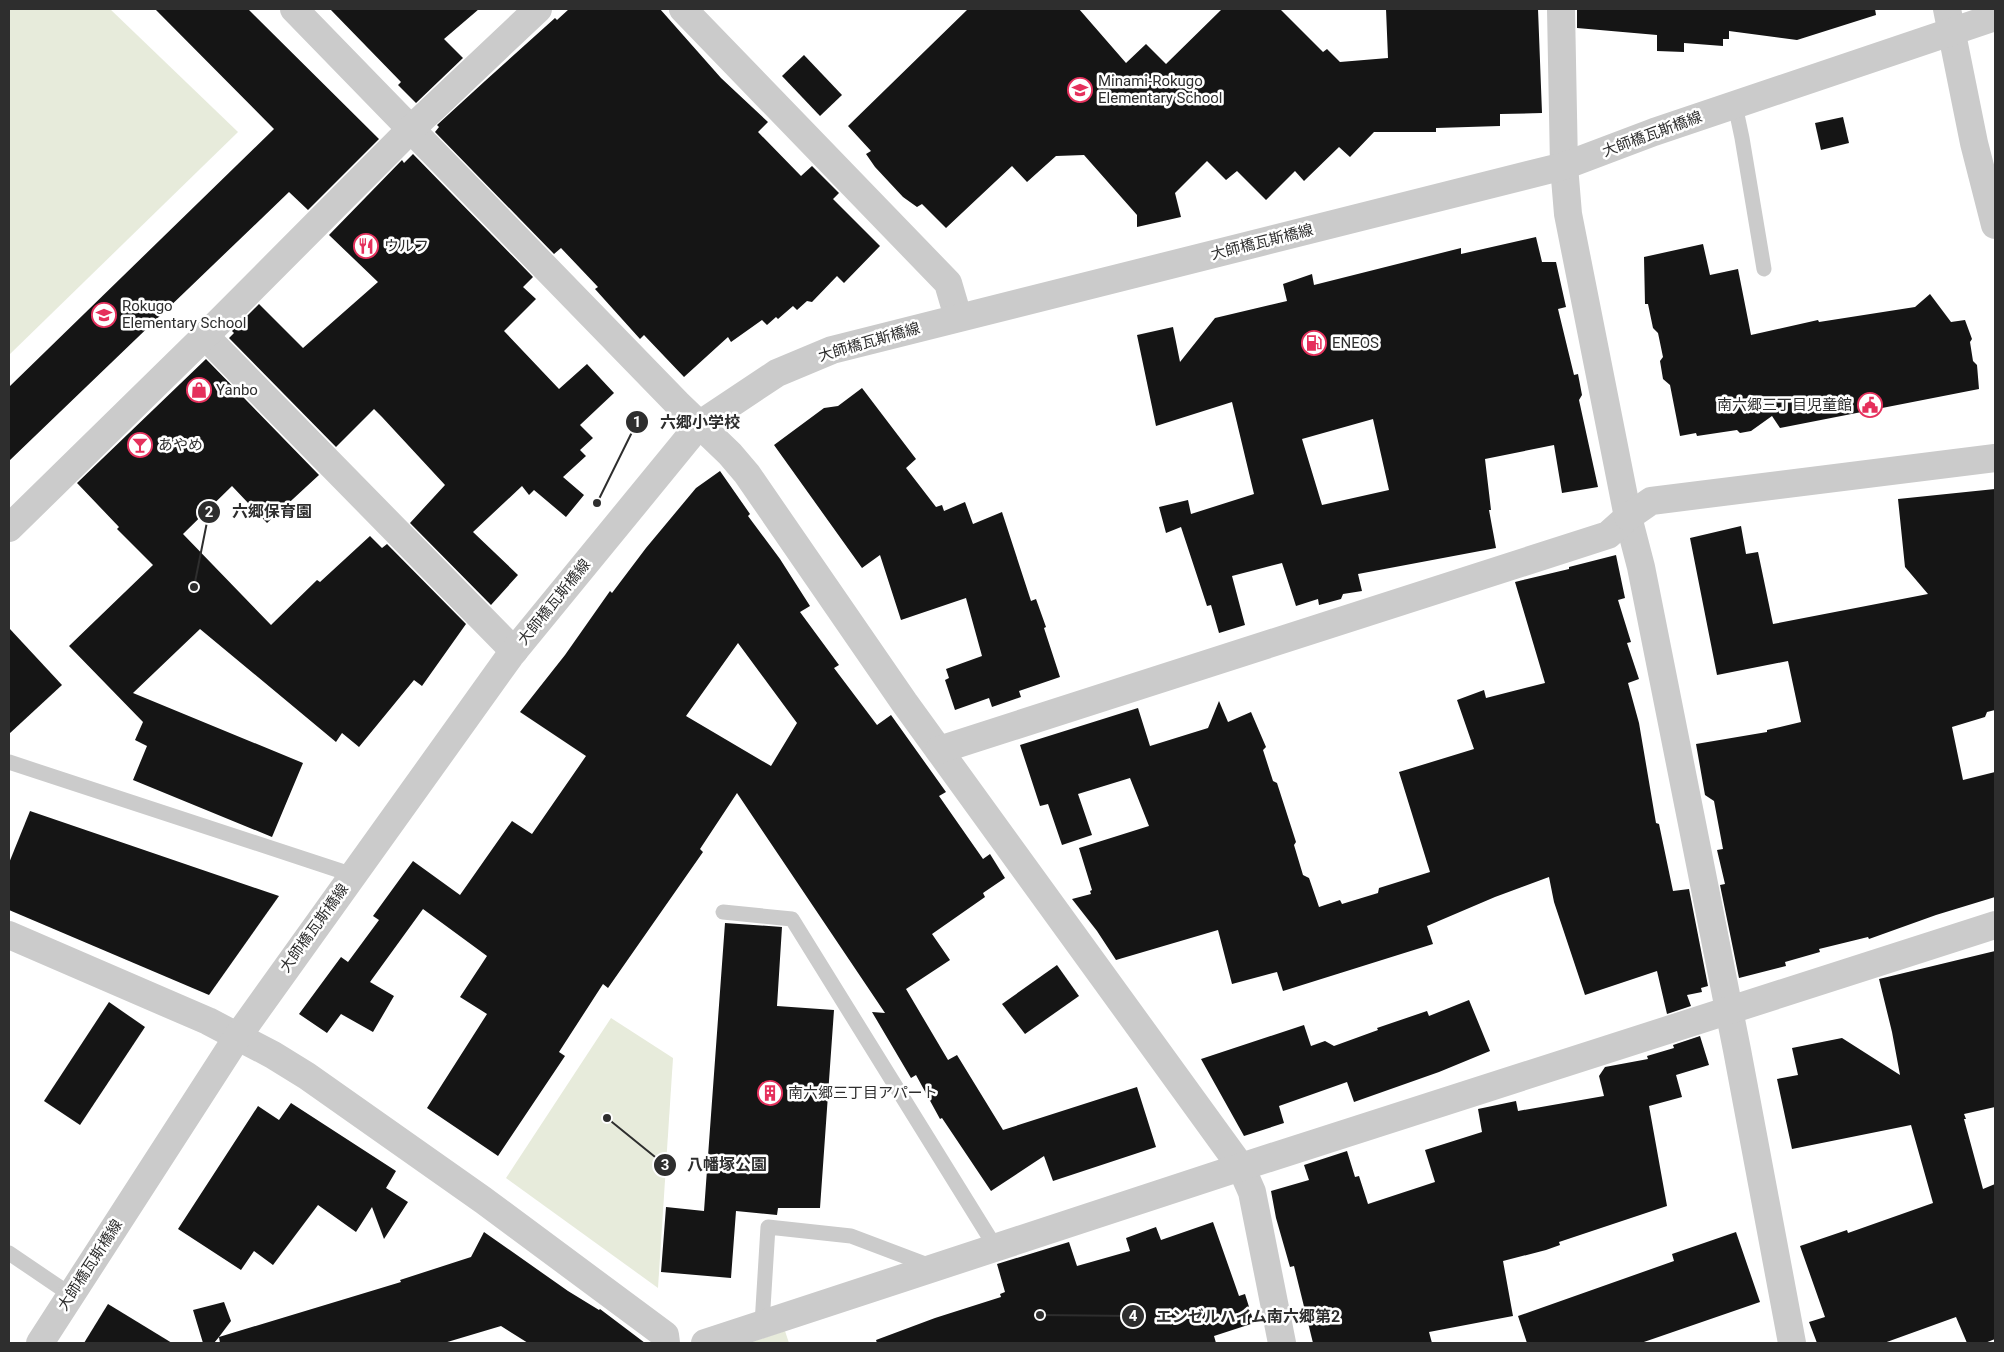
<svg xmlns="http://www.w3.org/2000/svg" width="2004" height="1352" font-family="Roboto,'Noto Sans JP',sans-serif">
<rect width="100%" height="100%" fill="#fff"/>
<g fill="#e7ebdb">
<polygon points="9,9 110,9 238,132 9,355"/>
<polygon points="611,1018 673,1058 658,1288 506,1178"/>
<polygon points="785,1331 789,1343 748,1343"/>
</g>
<g fill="#151515" fill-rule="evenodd">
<polygon points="155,9 248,9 379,139 308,210 289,192 9,461 9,387 274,129"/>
<polygon points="330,9 479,9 444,39 463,58 416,103 398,85 401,82"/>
<polygon points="569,9 660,9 721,78 768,122 758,132 801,176 812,166 839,193 833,199 880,246 844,283 837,276 812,302 807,301 797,310 793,306 778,319 776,317 767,325 762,320 731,342 728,337 684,377 644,335 640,339 595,289 598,287 561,248 554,254 435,132 439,127 437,125 485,81 555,18 557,20"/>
<polygon points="968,9 1079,9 1126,63 1146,44 1166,64 1222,9 1280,9 1323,52 1327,49 1340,62 1388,58 1386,9 1538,9 1542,113 1500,114 1500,126 1436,128 1436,132 1374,132 1350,157 1339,147 1304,181 1295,171 1266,200 1237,171 1226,180 1207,161 1175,193 1181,217 1137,227 1137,215 1084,155 1056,156 1027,182 1012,166 946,228 922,204 917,207 903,197 875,167 866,154 871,151 848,126"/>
<polygon points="1577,9 1875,9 1876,15 1797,40 1729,31 1729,39 1723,39 1723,46 1684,43 1684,52 1657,51 1657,35 1577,28"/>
<polygon points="804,55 842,95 820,116 782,76"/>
<polygon points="1843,117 1849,143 1821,150 1815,123"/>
<polygon points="413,154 533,277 523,287 536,299 504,331 559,389 587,364 614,393 580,425 593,438 580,450 586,456 563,477 584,495 566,517 534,490 529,495 522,486 473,532 518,575 491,605 410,523 445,485 382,417 374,409 336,447 229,338 234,333 232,331 259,304 303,348 378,282 329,235 402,160 404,163"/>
<path d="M1536 237 1542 262H1556L1566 307 1558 309 1574 375 1578 374 1582 395 1579 400 1598 487 1562 493 1554 445 1485 459 1491 510H1489L1496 548 1358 574 1362 591 1343 594 1341 599 1319 605 1318 599 1296 606 1282 563 1232 576 1245 625 1219 633 1211 605 1207 606 1181 527 1166 533 1159 507 1188 500 1191 514 1254 494 1232 402 1156 426 1137 335 1173 327 1180 362 1215 318 1287 301 1283 284 1312 274 1314 285 1461 248V254ZM1373 419 1389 490 1322 505 1302 439Z"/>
<polygon points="1703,244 1710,275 1738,269 1751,335 1818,320 1819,322 1915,307 1930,294 1951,322 1965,320 1972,339 1970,342 1973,361 1977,365 1979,389 1780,428 1772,416 1751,431 1740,433 1737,430 1697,436 1696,433 1680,436 1670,385 1663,379 1660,361 1663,357 1658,333 1653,328 1648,304 1645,304 1644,257"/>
<polygon points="206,359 319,475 267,523 232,486 183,534 271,625 317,580 320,582 370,536 382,548 387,544 466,624 422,686 414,680 359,747 342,733 336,742 200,629 133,693 303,763 272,837 133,780 147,746 135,740 143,722 69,646 153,565 117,529 119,527 77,483"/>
<polygon points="862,388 916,459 906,468 936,507 942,505 944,511 965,502 973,524 1002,512 1031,601 1036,599 1046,627 1044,628 1060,677 1019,691 1021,697 992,707 989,698 955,710 945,680 949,678 946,669 982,656 966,598 901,620 880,555 862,568 774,445 824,408 838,406"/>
<path d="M720 471 750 514 748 516 780 559 810 606 800 612 839 665 834 668 877 725 891 715 946 792 939 796 983 859 990 854 1005 878 983 893 985 897 932 934 950 960 906 989 948 1060 957 1055 1003 1130 1137 1087 1156 1147 1053 1181 1044 1156 991 1191 942 1118 940 1119 916 1075 911 1078 872 1012 885 1013 737 793 700 849 703 852 608 988 603 984 559 1052 565 1056 498 1156 427 1108 487 1014 460 997 487 956 423 909 370 982 394 996 373 1032 341 1014 327 1033 299 1014 341 957 348 962 379 920 373 916 413 861 460 895 512 821 532 834 586 756 520 712 565 655 610 591 612 593 646 548 696 488ZM738 643 797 723 771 766 686 716Z"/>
<polygon points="1995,489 1995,710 1987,712 1985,717 1952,727 1963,780 1995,772 1995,897 1936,915 1869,939 1868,937 1819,949 1820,952 1785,962 1786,966 1739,978 1720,885 1725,884 1717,850 1723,849 1714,801 1705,795 1696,744 1767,732 1767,730 1801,722 1788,661 1717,675 1690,538 1741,526 1746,554 1758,552 1773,624 1928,594 1905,567 1898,499"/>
<polygon points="1616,555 1625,598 1618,600 1631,642 1627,643 1639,679 1628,683 1639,723 1656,823 1659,824 1673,891 1689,889 1708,986 1701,988 1702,992 1687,995 1691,1006 1667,1014 1657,971 1585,995 1554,902 1549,877 1495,897 1427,926 1433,944 1283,991 1277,972 1232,984 1218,930 1116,960 1097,931 1072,899 1091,894 1090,891 1092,890 1079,848 1149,826 1130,778 1078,794 1092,835 1062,845 1048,804 1040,806 1020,745 1138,708 1150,746 1208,728 1219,701 1228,722 1251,712 1266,747 1263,750 1273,781 1277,783 1296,842 1294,845 1303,875 1309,878 1319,907 1340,900 1342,904 1378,893 1379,888 1430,872 1399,772 1474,749 1457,700 1484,690 1486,698 1545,683 1515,582 1569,569 1569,567"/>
<polygon points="9,628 62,685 9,734"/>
<polygon points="30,811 279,896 209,995 9,910 9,863"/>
<polygon points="725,923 782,927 777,1006 834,1010 820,1208 778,1208 777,1215 736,1211 731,1278 661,1272 666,1207 704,1211"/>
<polygon points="1995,951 1995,1107 1964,1114 1966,1119 1964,1119 1983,1189 1995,1184 1995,1339 1985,1343 1967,1343 1956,1317 1884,1343 1817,1343 1809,1322 1825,1317 1800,1246 1847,1230 1848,1233 1933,1203 1911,1125 1792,1149 1777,1079 1798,1075 1792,1048 1842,1038 1900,1075 1892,1032 1879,979"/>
<polygon points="1057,965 1079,996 1025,1034 1002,1004"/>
<polygon points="1469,1000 1490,1051 1439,1072 1354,1102 1347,1082 1279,1106 1284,1123 1244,1136 1201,1059 1304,1025 1311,1046 1325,1041 1334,1046 1378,1030 1377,1028 1427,1011 1429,1016"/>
<polygon points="109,1002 145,1027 80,1125 44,1101"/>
<polygon points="1700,1036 1709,1065 1676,1075 1682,1097 1649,1106 1667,1206 1559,1242 1560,1245 1546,1250 1503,1261 1513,1316 1429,1332 1432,1343 1313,1343 1294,1266 1290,1267 1276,1218 1271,1191 1309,1180 1304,1165 1347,1151 1355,1177 1359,1176 1368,1204 1435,1182 1425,1150 1482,1132 1478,1109 1516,1101 1518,1111 1604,1096 1599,1076 1605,1067 1648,1059 1647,1056 1674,1048 1673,1045"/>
<polygon points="291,1103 396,1171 386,1188 408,1202 384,1239 372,1207 356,1232 318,1205 273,1265 254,1251 241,1270 178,1229 258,1106 279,1120"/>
<polygon points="1213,1222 1239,1296 1245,1294 1254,1323 1214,1336 1216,1343 877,1343 876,1340 935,1318 1001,1297 1000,1294 1005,1292 997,1264 1069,1242 1077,1266 1130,1251 1126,1238 1156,1227 1161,1240"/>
<polygon points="484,1232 568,1291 599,1310 600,1309 645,1343 528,1343 501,1326 444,1343 220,1343 219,1337 214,1343 203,1343 193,1310 224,1302 231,1321 219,1337 401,1282 400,1280 471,1257"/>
<polygon points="1736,1232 1760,1302 1641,1343 1527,1343 1518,1316 1674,1261 1672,1254"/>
<polygon points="108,1304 172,1343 84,1343"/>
</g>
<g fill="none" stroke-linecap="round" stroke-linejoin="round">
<g stroke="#cbcbcb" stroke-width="15">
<polyline points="1735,105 1742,138 1764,269"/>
<polyline points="9,762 353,875"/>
<polyline points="723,912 792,919 996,1248"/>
<polyline points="9,1253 71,1295"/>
<polyline points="762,1324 768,1227 851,1236 933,1267"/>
</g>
<g stroke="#cbcbcb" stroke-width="28">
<polyline points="294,9 677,403 730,454 747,474 904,702 1241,1167 1252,1192 1282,1343"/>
<polyline points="683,9 948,283 958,317"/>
<polyline points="1561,9 1564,166 1568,214 1628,517 1641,567 1737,1050 1792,1343"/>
<polyline points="1947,9 1974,143 1995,225"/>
<polyline points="205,336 514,651"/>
<polyline points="9,528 205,336 411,129 538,9"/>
<polyline points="939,750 1608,535 1628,517"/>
<polyline points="9,935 208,1021 273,1055 307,1076 483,1200 665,1335 666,1343"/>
</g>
<g stroke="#cbcbcb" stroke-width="28">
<polyline points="1628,517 1651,501 1995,458"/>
<polyline points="40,1343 238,1036 510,656 699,425 777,373 832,350 1564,166 1654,132 1995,17"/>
<polyline points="705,1343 1241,1167 1995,925"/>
</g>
</g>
<defs>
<symbol id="school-ring" viewBox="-11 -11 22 22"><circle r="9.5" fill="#fff" stroke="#e5305c" stroke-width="1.5"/><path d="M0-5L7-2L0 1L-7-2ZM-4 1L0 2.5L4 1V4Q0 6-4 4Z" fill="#e5305c"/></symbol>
<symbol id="restaurant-ring" viewBox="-11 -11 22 22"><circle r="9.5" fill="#fff" stroke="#e5305c" stroke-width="1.5"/><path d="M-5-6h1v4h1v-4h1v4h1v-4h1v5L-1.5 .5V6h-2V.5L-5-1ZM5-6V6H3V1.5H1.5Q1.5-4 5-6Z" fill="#e5305c"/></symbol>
<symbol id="fuel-ring" viewBox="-11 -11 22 22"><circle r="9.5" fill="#fff" stroke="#e5305c" stroke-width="1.5"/><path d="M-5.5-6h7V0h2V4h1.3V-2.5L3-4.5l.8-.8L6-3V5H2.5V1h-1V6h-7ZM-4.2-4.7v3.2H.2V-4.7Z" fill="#e5305c"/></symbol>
<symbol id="shop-ring" viewBox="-11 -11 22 22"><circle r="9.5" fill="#fff" stroke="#e5305c" stroke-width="1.5"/><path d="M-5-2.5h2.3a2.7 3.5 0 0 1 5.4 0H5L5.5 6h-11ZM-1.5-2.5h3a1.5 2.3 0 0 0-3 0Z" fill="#e5305c"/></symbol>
<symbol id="civic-ring" viewBox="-11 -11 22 22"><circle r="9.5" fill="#fff" stroke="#e5305c" stroke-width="1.5"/><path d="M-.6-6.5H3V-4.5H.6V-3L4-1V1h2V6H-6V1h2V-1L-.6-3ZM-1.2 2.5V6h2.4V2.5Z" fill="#e5305c"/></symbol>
<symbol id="bar-ring" viewBox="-11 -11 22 22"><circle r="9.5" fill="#fff" stroke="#e5305c" stroke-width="1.5"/><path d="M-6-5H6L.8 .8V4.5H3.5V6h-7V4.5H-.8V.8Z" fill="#e5305c"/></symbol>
<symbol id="building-ring" viewBox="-11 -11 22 22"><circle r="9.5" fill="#fff" stroke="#e5305c" stroke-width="1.5"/><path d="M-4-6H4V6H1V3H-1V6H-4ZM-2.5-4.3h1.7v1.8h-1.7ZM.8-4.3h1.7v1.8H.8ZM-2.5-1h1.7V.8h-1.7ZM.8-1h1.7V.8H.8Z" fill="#e5305c"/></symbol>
</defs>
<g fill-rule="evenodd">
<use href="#school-ring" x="1066" y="76" width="28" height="28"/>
<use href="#restaurant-ring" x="352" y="232" width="28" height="28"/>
<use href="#school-ring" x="90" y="301" width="28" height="28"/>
<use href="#fuel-ring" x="1300" y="329" width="28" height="28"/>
<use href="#shop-ring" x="185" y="376" width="28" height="28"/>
<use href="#civic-ring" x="1856" y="391" width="28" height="28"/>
<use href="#bar-ring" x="126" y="431" width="28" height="28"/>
<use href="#building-ring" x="756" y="1079" width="28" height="28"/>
</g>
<g text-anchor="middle" stroke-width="5" stroke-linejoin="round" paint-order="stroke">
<g font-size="15" fill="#2e2e2e" stroke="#fff" text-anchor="start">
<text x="1098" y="86">Minami-Rokugo<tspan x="1098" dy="17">Elementary School</tspan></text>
<text x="384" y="251">ウルフ</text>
<text x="122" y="311">Rokugo<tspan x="122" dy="17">Elementary School</tspan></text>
<text x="1332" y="348">ENEOS</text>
<text x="216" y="395">Yanbo</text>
<text x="1852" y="410" text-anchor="end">南六郷三丁目児童館</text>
<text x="158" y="450">あやめ</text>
<text x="788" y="1098">南六郷三丁目アパート</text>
</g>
<g font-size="15" fill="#2e2e2e" stroke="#fff">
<text transform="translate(1652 134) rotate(-20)" y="5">大師橋瓦斯橋線</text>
<text transform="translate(1262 242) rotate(-14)" y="5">大師橋瓦斯橋線</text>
<text transform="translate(869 342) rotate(-16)" y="5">大師橋瓦斯橋線</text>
<text transform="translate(554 602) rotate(-51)" y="5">大師橋瓦斯橋線</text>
<text transform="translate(314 928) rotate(-54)" y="5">大師橋瓦斯橋線</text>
<text transform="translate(90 1265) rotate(-57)" y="5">大師橋瓦斯橋線</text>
</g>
</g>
<path fill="none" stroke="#2e2e2e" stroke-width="2" d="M597 503L637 422M194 587L209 512M607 1118L665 1165M1040 1315L1133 1316"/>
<g fill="#2e2e2e" stroke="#fff" stroke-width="2">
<circle cx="597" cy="503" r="5"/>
<circle cx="194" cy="587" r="5"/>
<circle cx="607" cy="1118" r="5"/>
<circle cx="1040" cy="1315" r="5"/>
<circle cx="637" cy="422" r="12"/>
<circle cx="209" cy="512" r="12"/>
<circle cx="665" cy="1165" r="12"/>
<circle cx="1133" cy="1316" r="12"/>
</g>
<g font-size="15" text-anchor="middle" font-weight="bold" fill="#fff">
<text x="637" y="427">1</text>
<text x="209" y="517">2</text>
<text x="665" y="1170">3</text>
<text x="1133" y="1321">4</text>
</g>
<g font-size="16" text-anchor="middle" font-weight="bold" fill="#2e2e2e" stroke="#fff" stroke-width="5" stroke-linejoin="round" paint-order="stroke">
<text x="700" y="428">六郷小学校</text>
<text x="272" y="517">六郷保育園</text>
<text x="727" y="1170">八幡塚公園</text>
<text x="1248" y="1322">エンゼルハイム南六郷第2</text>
</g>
<rect width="2004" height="1352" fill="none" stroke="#2e2e2e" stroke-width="20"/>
</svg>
